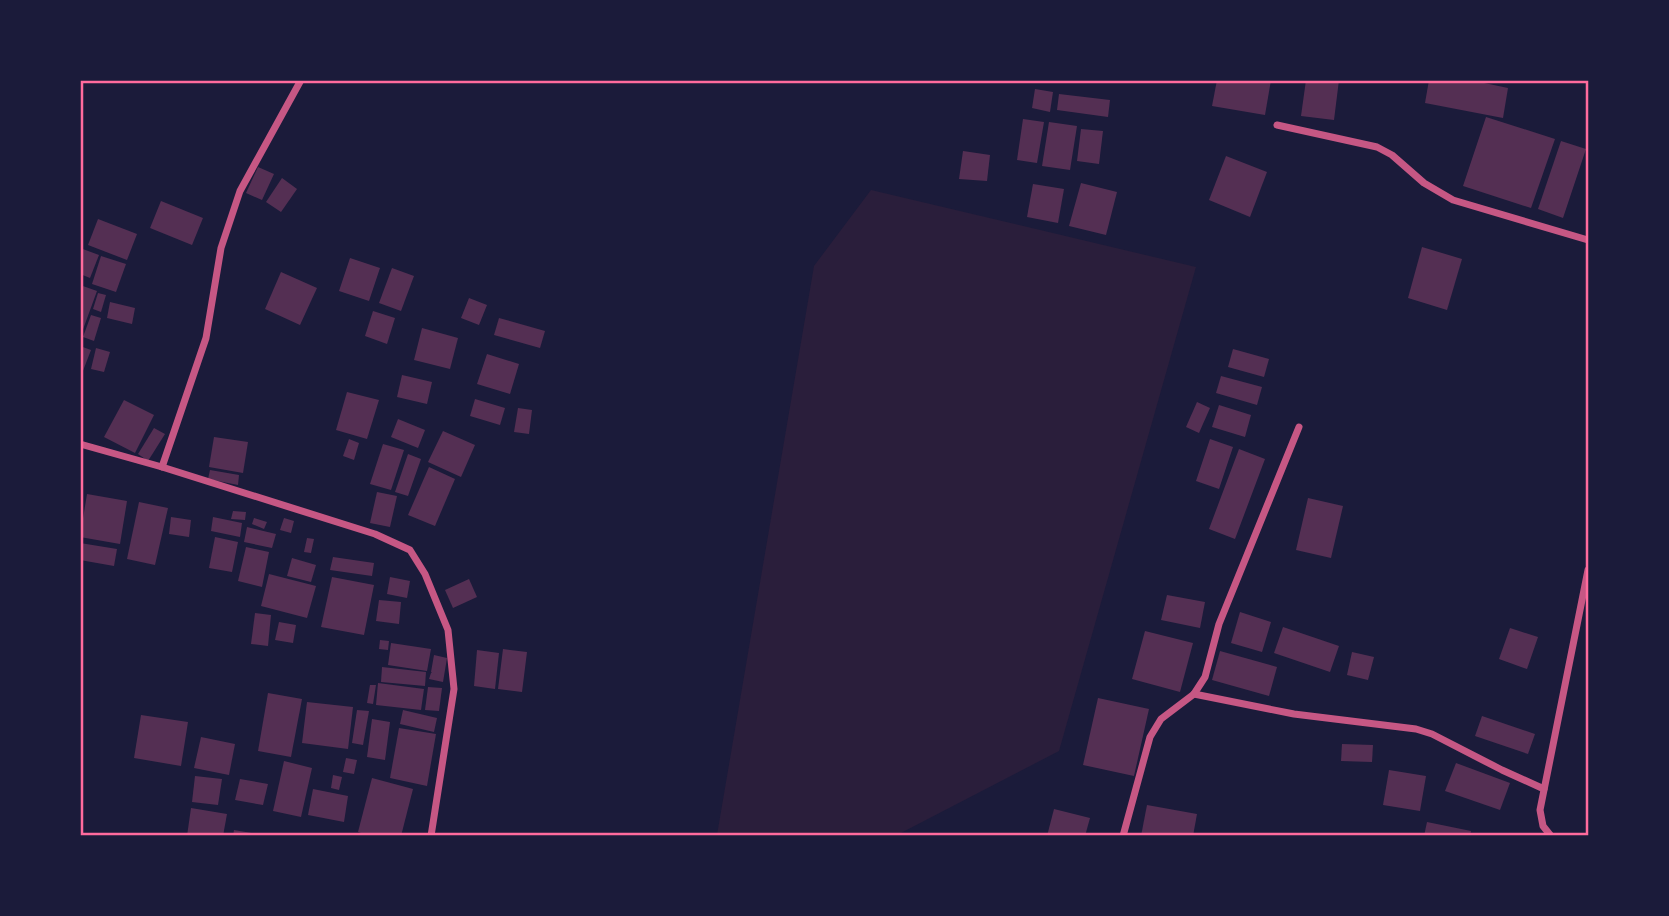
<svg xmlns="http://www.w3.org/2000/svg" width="1669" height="916" font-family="'Libre Baskerville',serif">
<rect width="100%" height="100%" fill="#1b1b3a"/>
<polygon fill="#2a1e3b" points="871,190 1196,267 1059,751 897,835 717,835 814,266"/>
<g fill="#542f53">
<polygon points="1217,80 1271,80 1265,115 1212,106"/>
<polygon points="1306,80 1339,80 1334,120 1301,116"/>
<polygon points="1429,80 1470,80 1508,88 1503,118 1425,103"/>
<polygon points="1035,89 1053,92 1050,112 1032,108"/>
<polygon points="1059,94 1110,100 1108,117 1057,110"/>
<polygon points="1486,117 1555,139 1531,208 1463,186"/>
<polygon points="1023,119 1044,122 1037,163 1017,160"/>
<polygon points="1049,122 1077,126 1070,170 1042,166"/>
<polygon points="1081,129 1103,131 1099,164 1077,161"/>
<polygon points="1561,141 1586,149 1563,218 1538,209"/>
<polygon points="963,151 990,155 987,181 959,179"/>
<polygon points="1226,156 1267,172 1250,217 1209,200"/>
<polygon points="258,167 274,174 262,200 246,193"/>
<polygon points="282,178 297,189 281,212 266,202"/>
<polygon points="1081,183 1117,192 1106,235 1069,226"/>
<polygon points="1033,184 1064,189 1058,223 1027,217"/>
<polygon points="161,201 203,218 192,245 150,228"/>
<polygon points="98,219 137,234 127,260 88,245"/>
<polygon points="1422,247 1462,259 1447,310 1408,298"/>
<polygon points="80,248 99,255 90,278 80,274"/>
<polygon points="101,256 126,264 116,292 92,284"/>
<polygon points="350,258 380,268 369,301 339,291"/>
<polygon points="392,268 414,276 401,311 379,303"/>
<polygon points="281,272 317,288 300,325 265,309"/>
<polygon points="80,285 97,291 81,335 80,335"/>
<polygon points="98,293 106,295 101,312 93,309"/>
<polygon points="469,298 487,305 479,325 461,318"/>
<polygon points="110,302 135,308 132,324 107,318"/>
<polygon points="373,311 395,318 387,344 365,336"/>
<polygon points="91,315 101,318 94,341 83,337"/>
<polygon points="499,318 545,331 540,348 494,335"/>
<polygon points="422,328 458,338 450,369 414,360"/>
<polygon points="80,346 91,350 81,376 80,376"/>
<polygon points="96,348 110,352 104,372 91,369"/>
<polygon points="1233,349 1269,359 1264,377 1228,367"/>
<polygon points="487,354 519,364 510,394 477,384"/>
<polygon points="402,375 432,382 427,404 397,397"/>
<polygon points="1221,376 1262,387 1257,405 1216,393"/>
<polygon points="347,392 379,400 367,439 336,430"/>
<polygon points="475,399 505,408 500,425 470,416"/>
<polygon points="124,400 154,415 135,453 104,437"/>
<polygon points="1197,402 1210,408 1199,433 1186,427"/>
<polygon points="1219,405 1251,415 1245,437 1212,427"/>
<polygon points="518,408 532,410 529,434 514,432"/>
<polygon points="398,419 425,430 418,448 391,437"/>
<polygon points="154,428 165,434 148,461 138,454"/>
<polygon points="443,431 475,445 461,477 428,462"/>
<polygon points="214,437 248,442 243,473 209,467"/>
<polygon points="349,439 359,443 354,460 343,456"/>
<polygon points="1210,439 1233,447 1219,489 1196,481"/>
<polygon points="383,444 404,450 391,490 370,484"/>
<polygon points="1239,449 1265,459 1235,539 1209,529"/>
<polygon points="408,454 421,459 408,496 395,492"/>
<polygon points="429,467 455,479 435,526 408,515"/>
<polygon points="210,470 239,475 238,485 208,479"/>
<polygon points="377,492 397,496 390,527 370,523"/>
<polygon points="87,494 127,501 120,544 80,537"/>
<polygon points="1308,498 1343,506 1331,558 1296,550"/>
<polygon points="139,502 168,508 155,565 127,559"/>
<polygon points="233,511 246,512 245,520 231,519"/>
<polygon points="171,517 191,520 189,537 169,534"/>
<polygon points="213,517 242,523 240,537 211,531"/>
<polygon points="254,518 267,522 264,529 252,524"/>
<polygon points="284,518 294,521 291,533 280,530"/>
<polygon points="247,527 276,534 272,548 244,542"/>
<polygon points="215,537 238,542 232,572 209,568"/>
<polygon points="307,538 314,539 311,553 304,552"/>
<polygon points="80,543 117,549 114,566 80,560"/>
<polygon points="246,547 269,552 262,587 238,581"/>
<polygon points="333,557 374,563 372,576 330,570"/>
<polygon points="292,558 316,565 311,582 287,576"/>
<polygon points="269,574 316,586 307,618 261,606"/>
<polygon points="332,577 374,585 364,635 321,627"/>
<polygon points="390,577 410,581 407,598 387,594"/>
<polygon points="469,579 477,597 453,608 445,590"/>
<polygon points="1167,595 1205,602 1200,628 1161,620"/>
<polygon points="379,600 401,602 399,624 376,621"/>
<polygon points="1240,612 1271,622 1262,652 1231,643"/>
<polygon points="255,613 271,615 268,646 251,644"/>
<polygon points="279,622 296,625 293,643 275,640"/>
<polygon points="1283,627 1339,646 1330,672 1274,653"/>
<polygon points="1510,628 1538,637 1527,669 1499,659"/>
<polygon points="1145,631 1193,643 1180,692 1132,679"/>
<polygon points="380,640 389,641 388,650 379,649"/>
<polygon points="391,643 431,649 427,671 388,665"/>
<polygon points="503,649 527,652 522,692 498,689"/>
<polygon points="477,650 499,653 495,689 474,686"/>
<polygon points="1220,651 1277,667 1269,696 1212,680"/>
<polygon points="1352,652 1374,657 1368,680 1347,675"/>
<polygon points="434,655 447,658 443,682 429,679 431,673 432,673 431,672"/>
<polygon points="382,667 426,672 425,686 381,682"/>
<polygon points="378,683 424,689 421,710 376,705"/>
<polygon points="370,685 376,685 373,704 367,703"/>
<polygon points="428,687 442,688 439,711 425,710"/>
<polygon points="268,693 302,699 291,757 258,751"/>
<polygon points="1098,698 1149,709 1134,776 1083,765"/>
<polygon points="307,702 353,707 348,749 302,743"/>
<polygon points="357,710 369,711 363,745 352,743"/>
<polygon points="403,710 437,718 434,732 400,724"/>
<polygon points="141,715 188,722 181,766 134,758"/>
<polygon points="1482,716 1535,734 1528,754 1475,736"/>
<polygon points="372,719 390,722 385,760 367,757"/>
<polygon points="399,728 436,734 427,786 390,778"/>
<polygon points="201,737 235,744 229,775 194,768"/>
<polygon points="1342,744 1373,745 1372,762 1341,761"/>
<polygon points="346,758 357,760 354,774 343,772"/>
<polygon points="284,761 312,768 301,817 273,811"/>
<polygon points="1456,763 1510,783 1500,810 1445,791"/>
<polygon points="1389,770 1426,776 1420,811 1383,805"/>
<polygon points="333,775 342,777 339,790 331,788"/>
<polygon points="195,776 222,779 218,805 192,802"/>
<polygon points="372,778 413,789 401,836 370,836 358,832"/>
<polygon points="240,779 268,784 263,805 235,800"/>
<polygon points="313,789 348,796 344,822 308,815"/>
<polygon points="1147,805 1197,814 1193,836 1141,836"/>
<polygon points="191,808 227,814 223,836 187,836"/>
<polygon points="1054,809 1090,818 1085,836 1047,836"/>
<polygon points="1427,822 1471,831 1470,836 1424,836"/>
<polygon points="234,830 258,834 258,836 233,836"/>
</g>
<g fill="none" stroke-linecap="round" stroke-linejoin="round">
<g stroke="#c65784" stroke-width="7">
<polyline points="1277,125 1377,147 1392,155 1424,183 1453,200 1588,240"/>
<polyline points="80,444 162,467 375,534 410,550 425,574 448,630 454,689 431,836"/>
<polyline points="162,467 206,338 221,248 240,191 301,80"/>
<polyline points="1194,694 1294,714 1416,729 1432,734 1502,770 1544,789"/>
<polyline points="1123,836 1150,737 1161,719 1194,694 1205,677 1219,624 1299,427"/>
<polyline points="1551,836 1543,826 1540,810 1588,570"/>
</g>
</g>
<rect width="1669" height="916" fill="none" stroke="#1b1b3a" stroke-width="164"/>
<rect x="82" y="82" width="1505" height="752" fill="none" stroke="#ff6b9d" stroke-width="2.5"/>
</svg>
